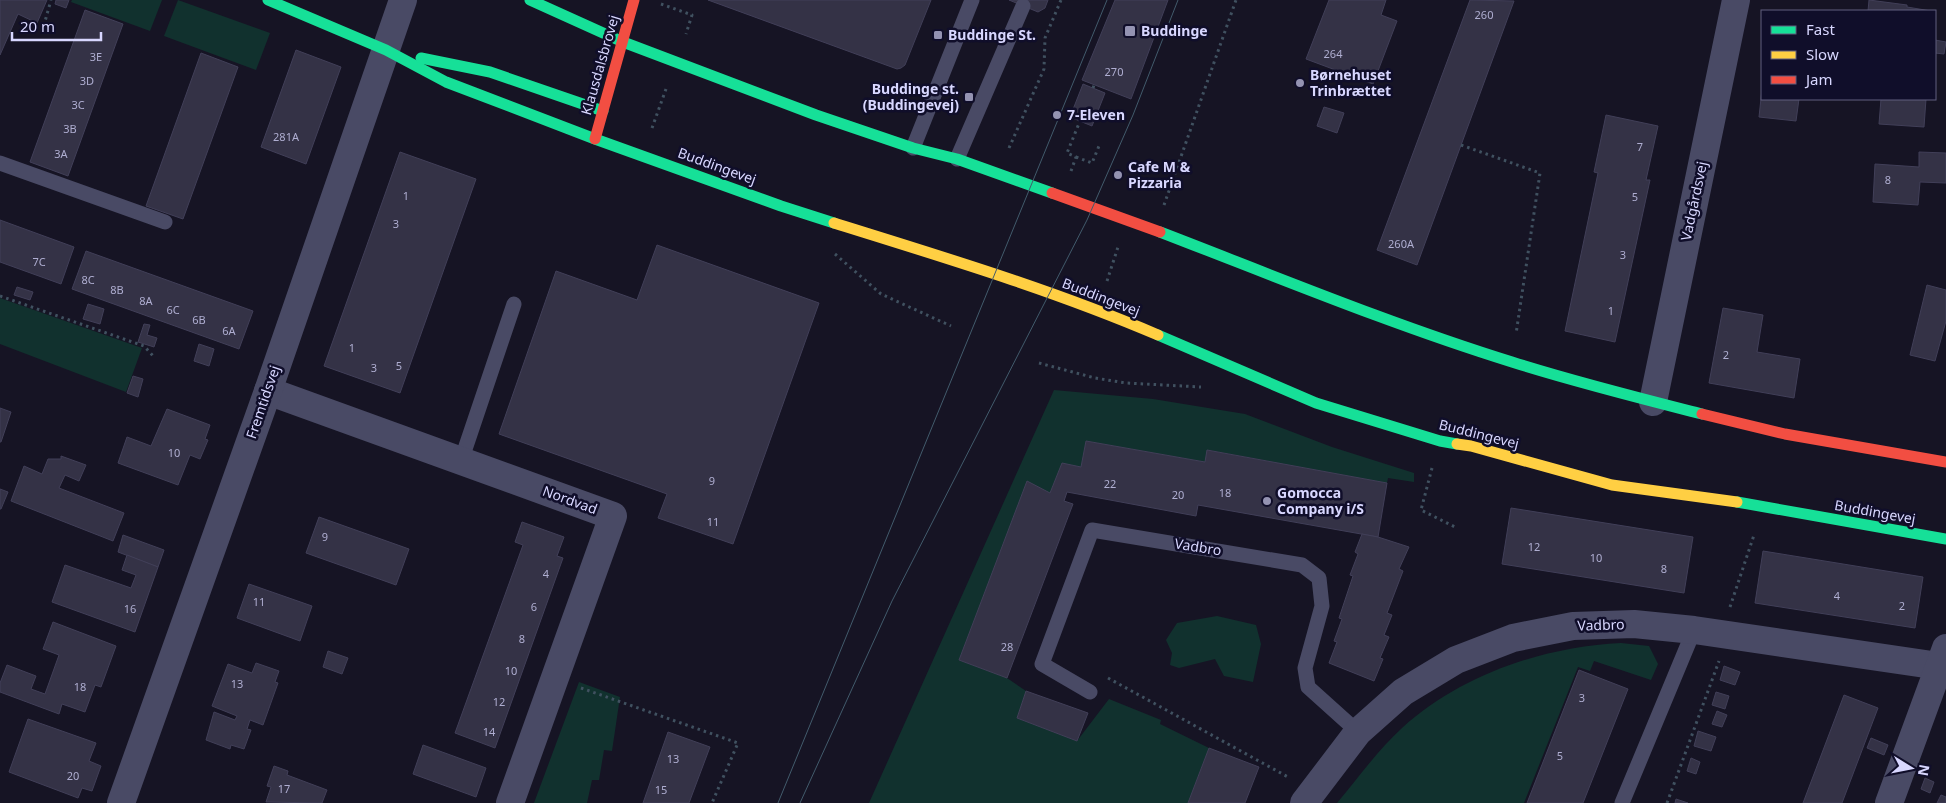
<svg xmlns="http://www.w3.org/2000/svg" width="1946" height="803" font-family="'Noto Sans',sans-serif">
<rect width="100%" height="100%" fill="#161424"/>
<g fill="#11312e">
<polygon points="72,0 162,0 150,31 71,2"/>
<polygon points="178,0 270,33 256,70 164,36"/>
<polygon points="0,298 142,348 126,392 0,344"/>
<polygon points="1054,390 1153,399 1245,414 1332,447 1414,473 1414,482 1388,478 1387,483 1208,450 1205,462 1086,441 1081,467 1062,464 1050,493 1027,482 959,660 1007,678 1026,691 1017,718 1077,741 1109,699 1161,720 1160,724 1209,748 1188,803 869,803"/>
<polygon points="1217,616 1256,625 1261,644 1253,682 1224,676 1215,659 1179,668 1170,665 1172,653 1166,640 1177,623"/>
<path d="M1621 643 1649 646 1658 664 1651 680 1594 661 1590 671 1578 667 1524 803H1337C1358 778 1378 750 1402 728 1461 675 1542 647 1621 643Z"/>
<polygon points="579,682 620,697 612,751 604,750 599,780 592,780 587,803 534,803"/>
</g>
<g fill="#343246" stroke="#413f58">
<polygon points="0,0 47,0 37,23 18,14 0,55"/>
<polygon points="56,0 69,0 66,8 55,4"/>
<polygon points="708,0 931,0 905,65 901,68 897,69"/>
<polygon points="1009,0 1048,0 1045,8 1038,12"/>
<polygon points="1115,0 1168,0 1131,99 1082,80"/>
<polygon points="1329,0 1386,0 1381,15 1397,21 1373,84 1306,59"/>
<polygon points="1470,0 1514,1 1417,265 1377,250"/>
<polygon points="1869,0 1907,5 1907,7 1931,11 1868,11"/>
<polygon points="85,10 123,24 68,176 30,162"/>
<polygon points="1935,40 1946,42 1944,54 1935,53"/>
<polygon points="296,50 341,67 306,164 261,147"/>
<polygon points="201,53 238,67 183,219 146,206"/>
<polygon points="1083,84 1105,93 1092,126 1070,117"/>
<polygon points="1762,89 1762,99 1799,99 1796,121 1759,117"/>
<polygon points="1881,99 1926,99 1924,127 1879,124"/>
<polygon points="1324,107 1344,113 1337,133 1317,126"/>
<polygon points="1606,115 1658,126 1646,180 1650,180 1615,342 1565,331 1598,173 1594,172"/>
<polygon points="400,152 476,179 400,393 324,366"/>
<polygon points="1919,152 1946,153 1946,183 1920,182 1918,205 1873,202 1875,164 1919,167"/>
<polygon points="0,220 74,247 61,284 0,262"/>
<polygon points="657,245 819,303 733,544 658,518 667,494 499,434 556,271 637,300"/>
<polygon points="86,251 253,311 239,349 72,289"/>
<polygon points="1927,285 1946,290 1946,321 1935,361 1910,355"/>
<polygon points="17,287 33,292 30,300 14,295"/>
<polygon points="88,304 104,309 100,324 83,319"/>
<polygon points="1723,308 1763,315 1757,352 1800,359 1794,398 1709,383"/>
<polygon points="144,324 150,325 147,335 157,338 154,347 138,342"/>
<polygon points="199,344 214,349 209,366 194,361"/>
<polygon points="133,376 143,379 138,397 127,393"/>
<polygon points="0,408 11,412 1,442 0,442"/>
<polygon points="167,409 210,425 205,439 208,440 200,459 190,455 178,485 118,463 127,437 151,446"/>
<polygon points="1086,441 1205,462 1207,450 1387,483 1378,537 1198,505 1196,516 1067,492 1064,501 1073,504 1007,678 959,660 1027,481 1050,493 1062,463 1081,467"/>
<polygon points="61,456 86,465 79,481 65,475 59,488 124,513 113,541 11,501 24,466 42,474 48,459 61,459"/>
<polygon points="0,489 8,492 1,509 0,509"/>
<polygon points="1511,508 1693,537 1684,593 1502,564"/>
<polygon points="319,517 409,549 396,585 306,553"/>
<polygon points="522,522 564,537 557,556 563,558 495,748 455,733 523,545 515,542"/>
<polygon points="1362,534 1378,537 1409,547 1399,569 1403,571 1387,613 1392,615 1384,635 1389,637 1380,658 1383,659 1374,681 1329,663 1337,642 1334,641 1342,619 1339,618 1353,576 1350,575 1358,554 1355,552"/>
<polygon points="123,535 164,550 158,567 118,552"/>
<polygon points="1763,551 1923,577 1915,628 1755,603"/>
<polygon points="127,555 158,567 135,632 52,602 65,565 131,588 136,575 122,570"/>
<polygon points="249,584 312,606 300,641 237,618"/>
<polygon points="53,622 116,646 101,687 95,685 85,712 62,704 59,714 0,692 0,683 7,665 36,676 31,689 45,694 59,655 43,649"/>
<polygon points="328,651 348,658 342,674 323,667"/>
<polygon points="256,663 279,671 275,682 278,683 263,725 250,720 247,729 251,730 244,749 231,745 230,749 206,740 214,712 235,720 237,716 212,706 228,664 252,673"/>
<polygon points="1724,666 1740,672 1735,685 1720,680"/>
<polygon points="1579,670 1628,689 1583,803 1527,803"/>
<polygon points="1026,691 1088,713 1077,741 1017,718"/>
<polygon points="1716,692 1729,696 1725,709 1712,705"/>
<polygon points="1844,695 1878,708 1842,803 1803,803"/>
<polygon points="1717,711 1727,715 1722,727 1712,724"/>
<polygon points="28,719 96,743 89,761 101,766 92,791 82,788 78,798 9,772"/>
<polygon points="1698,731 1716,737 1711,751 1694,746"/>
<polygon points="668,732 710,747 689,803 643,803"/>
<polygon points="1871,738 1888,745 1884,755 1867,748"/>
<polygon points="423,745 486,768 476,797 413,774"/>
<polygon points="1209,748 1259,767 1245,803 1188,803"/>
<polygon points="1691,758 1700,762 1696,774 1687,771"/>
<polygon points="274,766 288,771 287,775 327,790 322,803 266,802 271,787 267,786"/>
<polygon points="1925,778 1934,782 1930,793 1921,789"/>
<polygon points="1941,795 1946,797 1946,803 1937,803"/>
<polygon points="1676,799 1688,803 1675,803"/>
</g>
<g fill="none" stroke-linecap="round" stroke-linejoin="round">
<g stroke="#405160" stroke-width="3" stroke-dasharray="2.5 4" stroke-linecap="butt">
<polyline points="661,4 692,15 686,34"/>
<polyline points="42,32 51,0"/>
<polyline points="1093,88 1094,85"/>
<polyline points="652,128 666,89"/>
<polyline points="1461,145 1540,173 1516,334"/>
<polyline points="1009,148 1044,69 1045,38 1061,0"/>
<polyline points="1076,157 1092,163 1099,146"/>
<polyline points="1071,171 1076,157 1067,153 1080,121"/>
<polyline points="1164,205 1236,0"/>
<polyline points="835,254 881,294 951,326"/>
<polyline points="1107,281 1118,247"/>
<polyline points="0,296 144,346 155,358"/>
<polyline points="1039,363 1095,378 1126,383 1201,387"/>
<polyline points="1432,468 1421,510 1457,528"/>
<polyline points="1730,607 1754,535"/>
<polyline points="1108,678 1288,777"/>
<polyline points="581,688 738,743 712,803"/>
<polyline points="1667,803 1719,661"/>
</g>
<g stroke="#494a65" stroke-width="15">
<polyline points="913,148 972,0"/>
<polyline points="957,159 1023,6"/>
<polyline points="0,163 165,222"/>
<polyline points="461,461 514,304"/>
<polyline points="1090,692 1042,664 1092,530 1302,565 1319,578 1322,606 1305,668 1308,687 1358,732"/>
<polyline points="1622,803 1694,630"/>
</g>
<g stroke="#494a65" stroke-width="28">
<polyline points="268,391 613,516 510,803"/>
<polyline points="1653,402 1736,0"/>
<polyline points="121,803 268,391 403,0"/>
<polyline points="1304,803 1358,732 1403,692 1456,660 1513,638 1573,626 1634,624 1694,630 1939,666"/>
<polyline points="1889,803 1946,648"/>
</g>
<g stroke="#16e098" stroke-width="11">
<polyline points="268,0 386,50 446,82 595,139 781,206 834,223"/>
<polyline points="530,0 623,42 816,115 913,148 957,159 1052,193"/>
<polyline points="421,58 490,72 603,111"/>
<path d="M1160 232C1277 277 1393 325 1512 362 1575 382 1639 398 1702 414"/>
<polyline points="1158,335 1316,403 1440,441 1457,444"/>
<polyline points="1737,502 1946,539"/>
</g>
<g stroke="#ffcf43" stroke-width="11">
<path d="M834 223C943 257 1053 290 1158 335"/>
<polyline points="1457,444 1471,446 1612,485 1737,502"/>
</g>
<g stroke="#f24e42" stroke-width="11">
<polyline points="595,139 634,0"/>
<polyline points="1052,193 1160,232"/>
<polyline points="1702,414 1785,434 1946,462"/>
</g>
<g stroke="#425b6c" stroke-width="1">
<polyline points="778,803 1107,0"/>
<polyline points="800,803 892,601 1087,220 1133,115 1178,0"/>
</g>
</g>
<g fill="#9493b2" stroke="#100e2a" stroke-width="2">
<rect x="1124" y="25" width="12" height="12" rx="2.5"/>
<rect x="933" y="30" width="10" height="10" rx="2.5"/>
<circle cx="1300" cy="83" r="5"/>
<rect x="964" y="92" width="10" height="10" rx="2.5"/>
<circle cx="1057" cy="115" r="5"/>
<circle cx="1118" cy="175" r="5"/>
<circle cx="1267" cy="501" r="5"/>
</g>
<g text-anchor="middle" stroke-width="5" stroke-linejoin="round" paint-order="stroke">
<g font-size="11" fill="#afaed1">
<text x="1484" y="19">260</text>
<text x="1333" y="58">264</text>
<text x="96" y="61">3E</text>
<text x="1114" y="76">270</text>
<text x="87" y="85">3D</text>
<text x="78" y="109">3C</text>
<text x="70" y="133">3B</text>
<text x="286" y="141">281A</text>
<text x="1640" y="151">7</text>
<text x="61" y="158">3A</text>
<text x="1888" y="184">8</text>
<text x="406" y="200">1</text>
<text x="1635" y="201">5</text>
<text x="396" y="228">3</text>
<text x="1401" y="248">260A</text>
<text x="1623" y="259">3</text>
<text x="39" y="266">7C</text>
<text x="88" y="284">8C</text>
<text x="117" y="294">8B</text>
<text x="146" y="305">8A</text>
<text x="173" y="314">6C</text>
<text x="1611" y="315">1</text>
<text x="199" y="324">6B</text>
<text x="229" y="335">6A</text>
<text x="352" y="352">1</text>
<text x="1726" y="359">2</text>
<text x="399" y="370">5</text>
<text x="374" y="372">3</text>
<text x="174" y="457">10</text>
<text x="712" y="485">9</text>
<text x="1110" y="488">22</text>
<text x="1225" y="497">18</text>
<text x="1178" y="499">20</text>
<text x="713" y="526">11</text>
<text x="325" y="541">9</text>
<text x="1534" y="551">12</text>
<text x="1596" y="562">10</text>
<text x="1664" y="573">8</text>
<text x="546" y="578">4</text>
<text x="1837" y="600">4</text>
<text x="259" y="606">11</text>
<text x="1902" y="610">2</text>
<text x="534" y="611">6</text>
<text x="130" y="613">16</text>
<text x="522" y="643">8</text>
<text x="1007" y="651">28</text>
<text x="511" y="675">10</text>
<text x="237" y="688">13</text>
<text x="80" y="691">18</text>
<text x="1582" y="702">3</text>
<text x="499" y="706">12</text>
<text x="489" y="736">14</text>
<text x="1560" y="760">5</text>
<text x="673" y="763">13</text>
<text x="73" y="780">20</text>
<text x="284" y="793">17</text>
<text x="661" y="794">15</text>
</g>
<g font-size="14" font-weight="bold" fill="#d8d7ff" stroke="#100e2a" text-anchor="start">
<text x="1141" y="36">Buddinge</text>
<text x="948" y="40">Buddinge St.</text>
<text x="1310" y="80">Børnehuset<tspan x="1310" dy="16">Trinbrættet</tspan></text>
<text x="959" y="94" text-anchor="end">Buddinge st.<tspan x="959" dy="16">(Buddingevej)</tspan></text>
<text x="1067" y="120">7-Eleven</text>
<text x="1128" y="172">Cafe M &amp;<tspan x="1128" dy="16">Pizzaria</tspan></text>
<text x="1277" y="498">Gomocca<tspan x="1277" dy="16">Company i/S</tspan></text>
</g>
<g font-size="14" fill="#d8d7ff" stroke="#100e2a">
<text transform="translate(600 65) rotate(-74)" y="5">Klausdalsbrovej</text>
<text transform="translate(717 166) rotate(20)" y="5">Buddingevej</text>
<text transform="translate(1694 201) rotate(-78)" y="5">Vadgårdsvej</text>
<text transform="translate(1101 297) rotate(21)" y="5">Buddingevej</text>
<text transform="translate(263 402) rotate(-71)" y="5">Fremtidsvej</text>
<text transform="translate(1479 434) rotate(14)" y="5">Buddingevej</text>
<text transform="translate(570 500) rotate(20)" y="5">Nordvad</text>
<text transform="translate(1875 512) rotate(10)" y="5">Buddingevej</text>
<text transform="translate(1198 547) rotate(9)" y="5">Vadbro</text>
<text transform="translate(1601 625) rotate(-2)" y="5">Vadbro</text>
</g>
</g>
<rect x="1761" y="10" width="175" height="90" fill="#100e2a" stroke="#605e7f"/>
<rect x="1771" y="26" width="25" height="8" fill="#16e098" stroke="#605e7f"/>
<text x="1806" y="35" font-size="15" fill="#d8d7ff">Fast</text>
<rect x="1771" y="51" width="25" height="8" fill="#ffcf43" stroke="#605e7f"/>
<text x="1806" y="60" font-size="15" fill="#d8d7ff">Slow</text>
<rect x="1771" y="76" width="25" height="8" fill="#f24e42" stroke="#605e7f"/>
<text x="1806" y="85" font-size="15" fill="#d8d7ff">Jam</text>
<g transform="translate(1911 768) rotate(100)" stroke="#100e2a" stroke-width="4" paint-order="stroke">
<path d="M0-4L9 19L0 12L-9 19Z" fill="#d8d7ff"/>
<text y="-8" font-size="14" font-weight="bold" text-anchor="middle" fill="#d8d7ff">N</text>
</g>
<path d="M12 32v8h89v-8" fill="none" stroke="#d8d7ff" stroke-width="2.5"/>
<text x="20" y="32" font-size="15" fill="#d8d7ff" stroke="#100e2a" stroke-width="4" paint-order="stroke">20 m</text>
</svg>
